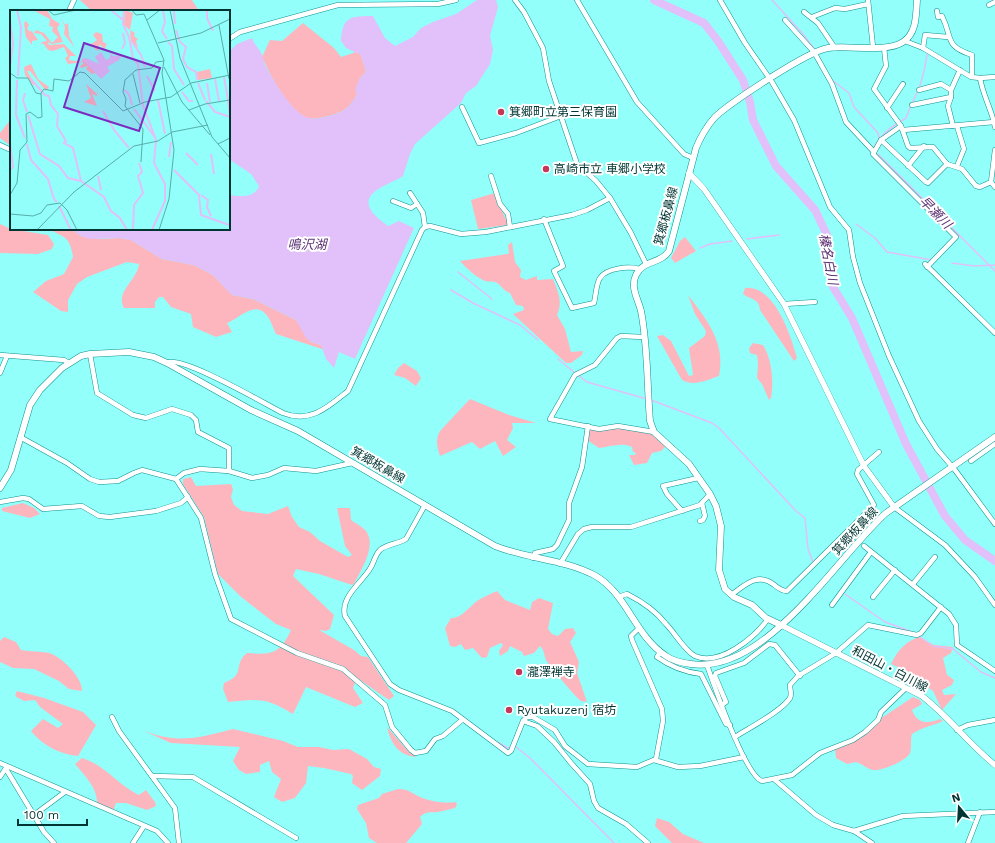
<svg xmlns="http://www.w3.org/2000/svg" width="995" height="843" font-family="'Work Sans','Noto Sans JP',sans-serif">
<rect width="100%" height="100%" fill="#92fffa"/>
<g fill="#feb6be">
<polygon points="80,0 192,0 199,11 92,11"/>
<path d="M303 23 334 48 341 57 356 52 361 55 366 72 360 78 356 89 357 94C351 107 344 112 329 116 323 117 315 120 308 118 290 114 269 73 262 57L270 40 282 41Z"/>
<polygon points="11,119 11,146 0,138 0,133"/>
<polygon points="495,193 508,225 478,229 471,200"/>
<polygon points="0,224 11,229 48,235 54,244 52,249 38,254 0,253"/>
<path d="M48 229H71L81 236 100 239 119 238 131 240 162 259 194 265 213 275 232 295 253 299 296 320 311 342 321 345 325 350 276 334C273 328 271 321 268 317 256 298 239 319 227 323L232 332 216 337 193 327 191 314 171 307 163 297H159L155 302V308H124C115 291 137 281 139 264L127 262 87 277 77 284 68 300V312L61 311 33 292 46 281 64 274 73 257C70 236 64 237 48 229Z"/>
<polygon points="685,237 696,251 675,263 671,258 680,241"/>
<path d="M512 242 515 262 521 270 520 277 526 280 537 276V280L553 279C558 291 563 302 557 315L565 329 571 352 583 351 582 355 571 363H566L513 314 524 310 523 306 516 305 510 293C503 291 501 284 495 282 492 281 488 282 485 281 477 278 466 268 460 261L507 254 509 253 508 245Z"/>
<path d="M745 288C775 285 791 336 797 358L794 361 760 310C759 298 751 300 743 294Z"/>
<path d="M688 295C707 320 726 343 719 376 707 380 694 387 682 380L657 336 663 335 671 341 689 376 693 375 689 348 705 336 706 331 695 314Z"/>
<path d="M753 343 763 345C772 359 774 382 771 398L769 400 762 384 757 378 758 364 757 355 750 353 749 348Z"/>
<polygon points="404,363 417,371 421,378 416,386 405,378 394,375 398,368"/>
<path d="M470 399 509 415 536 423H512L513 428 507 440 516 447 503 456 495 441 480 449 472 442 440 456C437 447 435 440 440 431Z"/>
<path d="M589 428H618L653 434 666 446 661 451 652 453 647 463 634 465 629 455H635L636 453 633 452 632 447C622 442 609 447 599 448L587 440Z"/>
<path d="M191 477 196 486 231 484 233 489 231 497 234 505 242 511 268 514 288 506 292 517 299 527 310 532 320 541 348 557 352 555 345 546 337 508H350L351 520C355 523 363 527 366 531 377 546 361 570 354 584L352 585 319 574 296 569 293 576 334 615 330 629 326 631 319 630 354 650 361 656 368 657 394 696 389 700 357 678 353 688 363 703 355 707 306 687 293 714C265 697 260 699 228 702L223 689 224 683C247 674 232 665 247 653 272 655 280 654 291 630L276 624 240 596 218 574 204 517 183 484V479Z"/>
<polygon points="23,503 34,508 40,514 30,518 2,511 2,508"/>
<path d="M497 591 505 600 530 610 532 602 539 598 553 603 548 629 552 634 558 636 565 629 573 628 576 633 570 642 579 662 577 673 587 702C585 701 583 702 581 701 576 698 549 665 546 660 544 654 544 650 540 646L534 653 524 656 522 652 510 646 508 651 500 656 499 651 503 645 501 643 490 648 487 657 482 658 473 648 465 650 461 644 455 647 450 646 445 628 451 618C461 619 470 606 477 601 483 597 490 594 497 591Z"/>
<path d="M4 637 16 642 21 650C30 652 41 651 49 653 61 656 83 678 82 691L69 689 59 681 34 669 13 668 0 662V641Z"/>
<path d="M919 637 934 645 953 647 951 653 943 658 947 675 954 680 952 685 942 690 944 695 956 694 942 710 933 691 917 680 911 673 891 664C898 650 905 642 919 637Z"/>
<path d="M17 691 44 698 83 712 96 725 78 756C59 754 42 745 31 731L43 719 58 728 63 724 40 707 35 700 24 701 15 696Z"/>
<path d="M913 697 920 700 922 704 912 710C917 724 928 724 940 719L943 721C932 726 922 727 912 734 910 740 912 747 910 753 906 761 882 771 873 770 867 769 863 764 856 762L847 764 836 758 835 749Z"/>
<path d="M387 727 409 752 417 757C399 756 391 744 387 727Z"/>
<path d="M233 729 283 741 298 747H319L333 750 349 749 367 759 374 767 381 769 380 776 362 790 352 783 353 776 351 774 324 768 308 766 306 783 295 798 282 802 274 797 281 779 272 772 269 761 260 765V772L246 774 239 770 233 761 240 747 171 743 144 731C179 744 198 738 233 729Z"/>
<path d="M82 758C105 765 118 785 139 795L146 790 155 802 156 806 147 810 126 803H116L113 811 97 804C98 788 84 775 75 764Z"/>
<path d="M398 789C406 789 409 791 416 795 427 801 443 804 456 802L457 805 455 808C450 809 444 811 438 812 430 813 427 810 420 817L422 824 406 843H377L369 838 366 823 357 809 358 805 379 798 382 794Z"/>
<polygon points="657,818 669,822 683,834 704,843 672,843 655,826"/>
</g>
<path fill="#e2c0f9" d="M477 0H496L498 7 490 36 493 50 490 64 476 86 466 93 461 103 415 144 410 154 403 176C392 184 356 192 373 213 377 218 383 222 388 226L399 221 414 228 355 359 339 352 334 368 326 359 321 345 311 342 306 338 296 320 253 299 232 295 213 275 194 265 162 259 131 240 119 238 89 239 81 236 71 229H229V195C240 196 254 199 259 186L251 174 229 159V52L237 44 252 38C254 44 257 46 260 51 263 55 263 60 265 65 272 78 293 115 309 118 316 120 323 117 330 116 344 112 351 107 357 94L355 89 360 78 366 72 361 55 346 48 341 41C342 16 352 16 373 16L385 38 395 46 413 37 421 28 433 22 456 14Z"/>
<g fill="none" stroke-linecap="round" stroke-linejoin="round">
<g stroke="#e2c0f9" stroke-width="1.5">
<polyline points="772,0 803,34 815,50"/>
<polyline points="832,80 849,93 854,107 878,133 879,138"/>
<path d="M874 147C882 133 893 125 906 118 909 110 911 105 915 97 922 84 925 69 927 54"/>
<polyline points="878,154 995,271"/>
<polyline points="856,224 875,238 887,252 932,260"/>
<polyline points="747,239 779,235"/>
<polyline points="700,248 710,244 732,241"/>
<polyline points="952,263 974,266 995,265"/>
<polyline points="458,272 492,299"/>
<polyline points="451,290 473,303 520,325 538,340"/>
<polyline points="558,359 575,373"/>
<polyline points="578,375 587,382 647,399"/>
<polyline points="651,400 712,423 719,428 796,511 805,518 808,549 813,562"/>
<polyline points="845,594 885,622 910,631"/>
<polyline points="919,636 933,646 953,649 981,672 995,678"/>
<polyline points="497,742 508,748 511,747"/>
<polyline points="515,746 531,759 614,843"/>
</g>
<polyline stroke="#e2c0f9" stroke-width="8" points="654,0 704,23 718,41 743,80 750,102 753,120 776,166 815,210 827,235 829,273 833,287 852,318 906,444 945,516 965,540 995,561"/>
<defs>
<g id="minor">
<polyline points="515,0 524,12 543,48 549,81 577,164 596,181 610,198 631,233 646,264"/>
<polyline points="577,0 637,102 684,154 693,158"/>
<polyline points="720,0 745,43 772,82 794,120 830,207 849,230 853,257 860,283 889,356 919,421 937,449 955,470 995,524"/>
<polyline points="868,0 873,47"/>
<polyline points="989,5 995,2"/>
<polyline points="69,11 74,0"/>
<path d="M937 11 938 17 942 16C953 38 944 46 972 55V77"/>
<polyline points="804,12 818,23 835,48"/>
<polyline points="812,17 835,8 845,9 868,4"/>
<polyline points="785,20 814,52 832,84 846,122 874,152"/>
<polyline points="229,39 240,32 338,5 438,4 456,0"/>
<polyline points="905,41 923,48 971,77 980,78 995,77"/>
<polyline points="884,47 886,66 874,89 901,126 908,146 910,148 933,147 947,164 962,169 976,186 980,187 991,182"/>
<polyline points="923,48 925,35 948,37"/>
<path d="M980 78C983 96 992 110 995 127"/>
<polyline points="919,90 941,84 951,90"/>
<polyline points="951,97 948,106 953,126"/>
<polyline points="912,105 951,97 951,90 960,70"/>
<polyline points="462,107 479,143 516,133 561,116"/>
<polyline points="887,108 903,84"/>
<polyline points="901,126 881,140 873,154 956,237 927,267"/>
<polyline points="903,130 994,122"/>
<polyline points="881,140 926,182 928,183 947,164"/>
<polyline points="0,145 11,150"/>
<polyline points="995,150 991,182 995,187"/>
<polyline points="908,166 924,146"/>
<polyline points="957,166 964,149 957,126"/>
<polyline points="491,176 500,204 508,214 510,227"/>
<polyline points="410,193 423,213 425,227"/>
<polyline points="393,201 411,208 417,204"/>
<path d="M544 219 563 266 554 271 572 308 594 303C596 295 596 284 600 278 606 268 629 266 639 269"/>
<polyline points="925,264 995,333"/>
<polyline points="784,304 815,302"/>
<polyline points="643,337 621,336 617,338 595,365 575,375 550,419 599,429 618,426 654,432"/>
<polyline points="90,354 97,393 133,415 146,418 172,409 191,415 196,420 198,432 229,448 229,471"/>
<polyline points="0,355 64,360 69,363"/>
<path d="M167 363C180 354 265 404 283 413 310 424 328 407 348 391L422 230 425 227 430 226 461 234 486 232 572 215 587 210 610 198"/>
<polyline points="0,373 7,356"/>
<polyline points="20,437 67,463 90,479 99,482 118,481 134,473 142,470 176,479"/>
<polyline points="971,461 995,444"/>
<polyline points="352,463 316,471 284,468 268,475 252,478 229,471 200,469 184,473 176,479 201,518 215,574 231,619 297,653 343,669 385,705 392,727 411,750 415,753 426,751 435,739 443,736 462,720"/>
<polyline points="0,502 23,498 29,499 43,509 82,506 99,516 110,517 156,511 181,503 188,497"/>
<path d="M425 505 406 539C398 544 387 544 380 550 375 555 374 562 371 567 363 582 340 596 345 616L390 684 399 690 452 711 508 753 511 751 523 721 527 717H533L555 730 565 746 588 764 637 767 656 759 663 721 662 709 632 640 631 636 638 629"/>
<polyline points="894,507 945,545 975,577 995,605"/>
<polyline points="682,511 667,494 663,486 698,478"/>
<polyline points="700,521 703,520 705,516 702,503"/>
<polyline points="847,532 854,537"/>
<polyline points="864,546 949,614 956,625 957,645 995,671"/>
<polyline points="533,558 535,553 553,549 557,545 569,520 569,503 582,467 588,426"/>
<polyline points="560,564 578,534 584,529 592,527 631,527 700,505 710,494"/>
<polyline points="913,584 935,557"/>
<path d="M731 595C744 586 757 572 773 584 777 587 781 591 787 591L874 505 857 474 858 470 879 452"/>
<path d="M618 597 627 594C643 602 655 610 666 624 675 633 684 650 695 656 720 667 755 637 768 619"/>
<polyline points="873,597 895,570"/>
<polyline points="832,605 871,552"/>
<path d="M660 652 657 657C671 667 684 672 701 674L726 724 730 725"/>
<path d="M707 665C714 685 745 775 762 781L792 775 820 753 853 740 865 732 878 720 881 712 905 689"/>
<polyline points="722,705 726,702 715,676 716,673 744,663 769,644 775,645 800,676"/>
<polyline points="112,717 119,731 175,808 179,843"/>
<polyline points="523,721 537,726 554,742 571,763 590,784 594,801 598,808 626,824 648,843"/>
<polyline points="957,730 968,725 995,720"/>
<path d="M735 737C749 728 782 711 790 698 792 694 790 690 790 685L798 676 836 653 868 625 917 635 921 633 941 607"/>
<polyline points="654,760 678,767 700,766 744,757"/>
<polyline points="0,763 157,831 168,843"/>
<polyline points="6,769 44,832 54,843"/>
<polyline points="152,776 193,777 296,838"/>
<polyline points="0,777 6,768"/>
<polyline points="775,780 816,815 833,825 854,831 872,843"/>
<polyline points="34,815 65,792"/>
<polyline points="854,831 903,816 995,812"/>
<polyline points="133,843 144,826"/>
<polyline points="968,843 980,812"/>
</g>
<g id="tertiary">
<polyline points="689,173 704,189 784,304 864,466 894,507"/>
<path d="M781 625 922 696C948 716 969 744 995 765"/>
</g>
<g id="secondary">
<path d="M0 488 11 470 30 405 40 390 62 368 81 356 90 354 129 352 154 357 167 363 251 410 298 431 495 546C527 559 564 559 594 575 627 593 634 635 666 656 673 661 683 663 691 664 766 675 837 557 886 513L995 437"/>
<path d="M781 625 766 618 752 605 734 597 725 589 719 570 721 526 716 506 710 494 689 464 654 432 650 421C647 386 648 346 641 311 638 299 630 287 636 275 643 260 661 264 669 251L696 148C701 136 707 126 715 117 731 102 808 51 828 48 849 45 886 53 903 42 917 33 916 14 917 0"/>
</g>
</defs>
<use href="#minor" stroke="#0e9390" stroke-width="5.5"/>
<use href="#tertiary" stroke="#0e9390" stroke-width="6"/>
<use href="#secondary" stroke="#0e9390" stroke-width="7"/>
<use href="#minor" stroke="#fff" stroke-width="4.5"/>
<use href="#tertiary" stroke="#fff" stroke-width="5.5"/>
<use href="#secondary" stroke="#fff" stroke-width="6"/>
</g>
<g fill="#c53658" stroke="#fff" stroke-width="1.5">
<circle cx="501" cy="112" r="4"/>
<circle cx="546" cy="169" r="4"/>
<circle cx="519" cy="672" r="4"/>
<circle cx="509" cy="710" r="4"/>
</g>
<g text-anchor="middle" stroke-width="4" stroke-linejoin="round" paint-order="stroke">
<g font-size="12" fill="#013533" stroke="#fff" text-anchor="start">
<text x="509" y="116">箕郷町立第三保育園</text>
<text x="554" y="173">高崎市立 車郷小学校</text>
<text x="527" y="676">瀧澤禅寺</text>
<text x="517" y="714">Ryutakuzenj 宿坊</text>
</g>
<g font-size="12" fill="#013533" stroke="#fff">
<text transform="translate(666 216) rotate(-75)" y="4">箕郷板鼻線</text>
<text transform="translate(378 465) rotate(30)" y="4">箕郷板鼻線</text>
<text transform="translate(855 531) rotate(-47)" y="4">箕郷板鼻線</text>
<text transform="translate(890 669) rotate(28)" y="4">和田山・白川線</text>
</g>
<g font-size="13" font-style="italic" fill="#5e3476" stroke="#fff">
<text transform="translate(936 212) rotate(45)" y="5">早瀬川</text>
<text x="307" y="249">鳴沢湖</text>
<text transform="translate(829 259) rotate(79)" y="5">榛名白川</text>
</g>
</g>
<g transform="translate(10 10)">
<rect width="220" height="220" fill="#92fffa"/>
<path d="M23 0H37L42 9 50 14 47 18 53 32 42 34 38 32 39 35 54 34 66 46H60L59 50 72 52V49L84 59 90 68 86 63 82 64 76 59 78 56 71 58 70 56 73 54V52L58 54 55 48 58 46 54 37 43 41 38 40 33 33 30 35 32 32 37 31 31 24 24 23 26 20 34 23 42 33 48 27 42 21 43 17 39 16 40 9ZM115 0 123 3 120 20 125 23 124 26 128 29 126 31 128 38 121 31 120 20 114 15ZM51 7 55 15 58 13 59 26 65 38 54 24 55 17ZM16 11 19 15 17 19 21 22V20L28 30 22 31V35L16 27 14 13ZM86 22 92 24 93 32 97 34 94 40 90 34 88 41 80 35 87 30 83 25ZM21 54 28 69 39 77 36 81 20 61H17L24 73V76L15 65 14 57ZM200 59 202 68 188 70 187 62ZM76 74 87 84 88 80 87 86 82 84 87 96 74 92 81 88Z" fill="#feb6be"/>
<path d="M91 42 96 50 100 48V43L103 46 112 45 109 50 97 57 100 61 91 69 72 49 76 48 89 54 85 47Z" fill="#e2c0f9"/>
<path fill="none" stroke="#e2c0f9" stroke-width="2" d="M7 0 11 17 8 66M101 0 113 10M114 0 113 14 119 27 123 48 128 54 133 95 146 130 144 153 155 174V191L142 220M153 0 155 12 152 21 157 29M164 0 165 14M197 0V8L203 21M0 10 3 33 0 57M166 20 170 32 176 37 173 49 177 57 186 62 187 70M122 32 131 45 135 57M158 32 162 36 164 59 174 75M112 39 115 33 113 23M137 66 145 81M214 67 218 90M21 69 35 85 39 86 41 95 48 104 47 116 56 131 54 133 63 138 71 171 94 187 101 201 110 208 117 220M205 69 209 91M7 70 6 105 15 128M188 73 195 90M197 73 200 92M114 80 119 84 122 95M172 82 179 91H183M15 83 13 90 17 102M148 90 155 124M196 91 205 102 220 107M218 91 220 106M124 99 144 126M93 101 104 120 119 138M18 105 30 144 49 156 58 168 71 171M0 133 3 157 0 160M17 134 21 150M176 143 188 155M201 144 204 164M159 147 161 132M21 150 38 169 44 189 47 192M164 160 189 185 191 205 219 215M88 166 91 180M191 185 198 190 197 197 201 206M49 196 61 220M123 220 124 195 133 183 128 166 132 162 129 153"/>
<path fill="none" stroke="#58aeaa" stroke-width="1" d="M38 0 44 5 66 0M122 0 126 5 134 4 154 50 152 63 164 140 159 189 149 220M160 0 170 48 202 127 220 148M137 10 150 0M209 15 219 69M148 33 191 23 220 9M154 57 172 92 200 125M0 63 7 68H18L26 83 31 84M123 64 130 93M181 73 220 65M118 100 133 119 131 152M118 100 115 96 116 89 113 82 115 70 126 60 142 58 146 52 154 51M179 100 195 94 220 90M208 134 220 128M0 185 7 173 10 140 17 132 16 104 20 102 28 108 32 107 31 83 34 79 43 81 44 69 59 71 70 62 75 63 113 101 135 92 161 87 181 73M0 204 23 206 31 203 37 195 50 193 57 200 67 220M27 220 64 182 124 136 148 131 162 122 198 115"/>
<path fill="#7b2cbf" fill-opacity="0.15" stroke="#7b2cbf" stroke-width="2" d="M74 33 150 58 129 121 54 97Z"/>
<rect width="220" height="220" fill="none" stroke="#013533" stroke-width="2"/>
</g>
<g transform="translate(959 807) rotate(342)" stroke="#ffffff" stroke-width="3" paint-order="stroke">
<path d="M0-3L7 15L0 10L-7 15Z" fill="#013533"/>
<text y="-6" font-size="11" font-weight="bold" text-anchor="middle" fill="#013533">N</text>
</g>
<path d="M18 819v6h69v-6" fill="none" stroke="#013533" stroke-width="2"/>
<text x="24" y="819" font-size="12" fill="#013533" stroke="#ffffff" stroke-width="3" paint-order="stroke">100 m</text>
</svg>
